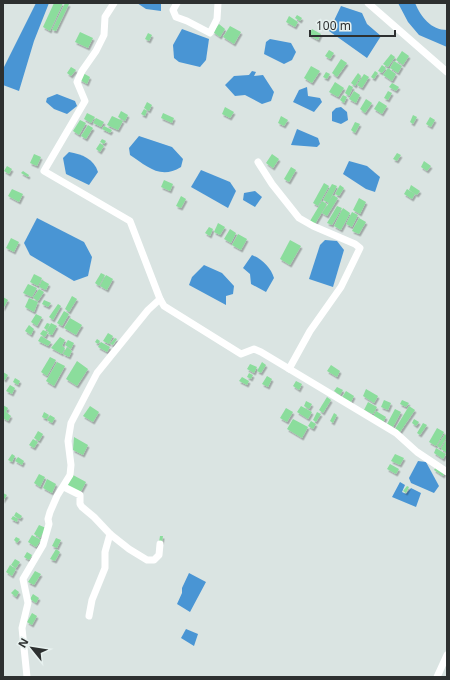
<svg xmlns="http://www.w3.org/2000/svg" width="450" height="680" font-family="'Noto Sans',sans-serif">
<defs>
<filter id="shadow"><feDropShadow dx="1.5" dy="2.5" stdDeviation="0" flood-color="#0004"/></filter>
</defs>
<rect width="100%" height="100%" fill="#dae4e2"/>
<g fill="#4995d4">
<polygon points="36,3 49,3 34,41 19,91 3,85 3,69"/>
<polygon points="137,3 161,3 161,11 146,9"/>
<path d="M398 3H415C421 17 431 30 447 30V47L419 35 408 22Z"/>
<polygon points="341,6 362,13 367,24 381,36 367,58 329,31"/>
<polygon points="182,29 209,39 206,60 200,67 179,62 174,58 173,45"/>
<polygon points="270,39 291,43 296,52 292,60 284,64 264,54 266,42"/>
<polygon points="252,71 256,72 254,76 263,75 274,92 271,101 262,104 245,95 235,96 225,85 234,76 249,75"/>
<polygon points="307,87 308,96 320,98 322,102 314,112 293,102 299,90"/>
<polygon points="57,94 75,101 77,106 67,114 54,109 46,102 47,98"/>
<polygon points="341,107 347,112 348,120 341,124 332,121 332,112 336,108"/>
<polygon points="297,129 318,138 320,144 317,147 291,145"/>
<path d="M139 136 172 147 183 159 181 167C160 180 147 166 130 155L129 148Z"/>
<path d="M69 152C82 154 94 159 98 172L89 185 66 174 63 158Z"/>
<polygon points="349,161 367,166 380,177 375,192 366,189 343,174"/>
<polygon points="201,170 230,182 236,191 228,208 191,187"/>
<polygon points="255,191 262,197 255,207 243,200 244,193"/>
<polygon points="37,218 84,242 92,257 88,276 74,281 30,255 24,243"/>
<polygon points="325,240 337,241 344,250 333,287 309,279 320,245"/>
<path d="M252 255C262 259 271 268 274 278L266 292 251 284 250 274 243 268Z"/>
<polygon points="204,265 222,273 234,286 233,294 226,296 226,305 189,285 192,277"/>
<polygon points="418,461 426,462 439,486 434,493 411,483 409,478"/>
<polygon points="400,482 405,485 402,492 406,494 411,488 421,493 416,507 392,497"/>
<polygon points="189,573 206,582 190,612 177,604 182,593 182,588"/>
<polygon points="186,629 198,634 194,646 181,638"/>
</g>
<g fill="#8bdd9c" filter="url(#shadow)">
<polygon points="54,3 63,3 50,31 43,27"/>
<polygon points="65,3 69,4 56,31 52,30"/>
<polygon points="297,15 302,18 300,21 295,18"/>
<polygon points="289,16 298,22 295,27 286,22"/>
<polygon points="219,24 225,29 220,37 213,32"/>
<polygon points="230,26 241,32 234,44 223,37"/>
<polygon points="312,29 321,34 318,40 309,35"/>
<polygon points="80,32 93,38 88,48 75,42"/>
<polygon points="148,33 152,35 149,41 145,39"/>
<polygon points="329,50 334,53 330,59 325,56"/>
<polygon points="402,51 409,56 403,65 396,60"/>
<polygon points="391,54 395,57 388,67 383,64"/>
<polygon points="341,59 347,63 337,77 332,73"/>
<polygon points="394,61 402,66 398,73 390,68"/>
<polygon points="382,65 386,68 382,73 378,71"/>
<polygon points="311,66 320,71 312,83 304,78"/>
<polygon points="71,67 76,70 71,76 67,73"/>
<polygon points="388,68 396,74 392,81 383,75"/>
<polygon points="375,71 378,73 374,79 371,77"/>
<polygon points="326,72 330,74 327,79 323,77"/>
<polygon points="83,73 90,77 87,84 80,80"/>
<polygon points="358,73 361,76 355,86 351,83"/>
<polygon points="364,74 369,77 362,88 357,85"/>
<polygon points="335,82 344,88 338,97 329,92"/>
<polygon points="392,83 399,87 396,91 389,87"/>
<polygon points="349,85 353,87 349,96 345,93"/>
<polygon points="354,91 360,95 356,103 349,99"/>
<polygon points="388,91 392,93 388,100 384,98"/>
<polygon points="343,95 347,97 344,103 340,100"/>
<polygon points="366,99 372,103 365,113 360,109"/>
<polygon points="379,101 387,106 382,114 374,109"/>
<polygon points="147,102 152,105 149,111 144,108"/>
<polygon points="225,107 234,112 230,118 222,114"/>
<polygon points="144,109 147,111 145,116 141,114"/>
<polygon points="121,111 128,115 125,121 118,117"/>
<polygon points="87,113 95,117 91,123 84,119"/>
<polygon points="163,113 174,118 172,123 161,118"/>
<polygon points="413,115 417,117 413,124 410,122"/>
<polygon points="112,116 123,121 118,130 107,125"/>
<polygon points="281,116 288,120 284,126 278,123"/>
<polygon points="430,117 435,120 431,127 426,124"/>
<polygon points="96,118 104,122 101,127 93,123"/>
<polygon points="80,120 86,123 79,135 73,131"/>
<polygon points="355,122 360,124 355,133 351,130"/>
<polygon points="88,125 93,128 86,139 81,136"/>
<polygon points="104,126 112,130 110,133 102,129"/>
<polygon points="102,139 106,141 104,144 100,142"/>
<polygon points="100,143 104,146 100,152 96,149"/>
<polygon points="397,153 401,155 397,161 393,159"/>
<polygon points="34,154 41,157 37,166 30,163"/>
<polygon points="272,154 279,159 273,168 266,163"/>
<polygon points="424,161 431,166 427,171 421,167"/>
<polygon points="7,166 12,169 9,174 4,171"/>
<polygon points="291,167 296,170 289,182 284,179"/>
<polygon points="23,171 29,175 28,177 21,173"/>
<polygon points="164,180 173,184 170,191 161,187"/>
<polygon points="324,183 329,186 318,206 313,203"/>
<polygon points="332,184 337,186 329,201 333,195 338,198 327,216 322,213 329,203 323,200"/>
<polygon points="340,185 344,188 339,196 335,194"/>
<polygon points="411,185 420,191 417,195 409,190"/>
<polygon points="12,189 23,194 19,202 8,196"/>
<polygon points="407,189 415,194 412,199 404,194"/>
<polygon points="181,196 186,199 181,208 176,206"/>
<polygon points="359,198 366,202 360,214 353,210"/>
<polygon points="322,201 327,204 315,224 310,221"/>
<polygon points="337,206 342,208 332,225 327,223"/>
<polygon points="343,208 350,213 341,230 334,226"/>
<polygon points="352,212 358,215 352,227 346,224"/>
<polygon points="359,218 366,222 359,234 352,231"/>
<polygon points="218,223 225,227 220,235 214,232"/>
<polygon points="209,227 213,229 210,236 205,233"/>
<polygon points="230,229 236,233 231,243 224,239"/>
<polygon points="238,234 247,239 241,250 232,245"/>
<polygon points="11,238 19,242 14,252 6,248"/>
<polygon points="290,240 301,246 290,265 280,259"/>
<polygon points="101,273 105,275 99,286 95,283"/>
<polygon points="34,274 42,278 38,286 30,282"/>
<polygon points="106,275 113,279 107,290 100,286"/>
<polygon points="42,280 49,284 46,290 39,287"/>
<polygon points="28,284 37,288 32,297 23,293"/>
<polygon points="39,289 44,292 38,301 33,298"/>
<polygon points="72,296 77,299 69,312 65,309"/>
<polygon points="3,297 8,300 3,309"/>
<polygon points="29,298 38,302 34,312 25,307"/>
<polygon points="44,300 51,303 48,307 42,304"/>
<polygon points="58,304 61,306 53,320 49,317"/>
<polygon points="64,311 69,314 62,326 57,323"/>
<polygon points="36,314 42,317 37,326 31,322"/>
<polygon points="70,318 82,325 76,335 64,328"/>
<polygon points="47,323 50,324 47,330 44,328"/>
<polygon points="51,323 57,326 52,335 48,334 49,332 47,331"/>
<polygon points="29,325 34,329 31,335 25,331"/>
<polygon points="43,330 48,332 45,337 40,334"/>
<polygon points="108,333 113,336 109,344 103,341"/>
<polygon points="41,336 51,342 48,346 38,341"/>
<polygon points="60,337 65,340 62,346 65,348 62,354 51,348"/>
<polygon points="115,338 117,339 113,345 110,344"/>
<polygon points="97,339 100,341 98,344 95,342"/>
<polygon points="68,340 74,343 71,349 65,345"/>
<polygon points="101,342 110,347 107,352 98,347"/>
<polygon points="67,347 72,351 69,357 63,354"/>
<polygon points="50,357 56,360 47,376 41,372"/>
<polygon points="77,361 88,369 77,386 66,379"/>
<polygon points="57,362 65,366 54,386 46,381"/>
<polygon points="262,362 266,365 261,373 257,371"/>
<polygon points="250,364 257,367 254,373 247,369"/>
<polygon points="331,365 340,371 337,377 327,371"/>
<polygon points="3,372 8,375 5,380 3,379"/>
<polygon points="249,373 253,375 251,379 247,377"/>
<polygon points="267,376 272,379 268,387 262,384"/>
<polygon points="242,377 249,381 247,385 239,381"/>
<polygon points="15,378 20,381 18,385 13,382"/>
<polygon points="296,381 302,384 299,390 293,386"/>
<polygon points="10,385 15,388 12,394 6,391"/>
<polygon points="337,387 343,390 340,395 334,391"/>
<polygon points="366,389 378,396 374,403 363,396"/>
<polygon points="346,391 354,396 350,404 341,399"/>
<polygon points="327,397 331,400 323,413 319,410"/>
<polygon points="384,400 391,403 388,410 381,407"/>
<polygon points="402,400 409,403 406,407 400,404"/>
<polygon points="306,401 312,404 309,409 304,406"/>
<polygon points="368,402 377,407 373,414 364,410"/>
<polygon points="3,405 8,408 6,412 11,416 8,421 3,418"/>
<polygon points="90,406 99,412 93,422 83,416"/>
<polygon points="301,406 312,412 308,419 297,412"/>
<polygon points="409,406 415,410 400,432 395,429"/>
<polygon points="286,408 293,412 287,422 280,418"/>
<polygon points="395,409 401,412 393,427 387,424"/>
<polygon points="376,411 386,417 383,423 373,417"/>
<polygon points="44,412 49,415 46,419 42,417"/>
<polygon points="317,412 321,414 316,422 313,420"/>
<polygon points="334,413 337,415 333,423 330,421"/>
<polygon points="50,415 55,418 52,423 47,420"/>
<polygon points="293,419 308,427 302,438 287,429"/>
<polygon points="414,419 419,422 416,426 412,423"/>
<polygon points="311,421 316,424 313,429 308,426"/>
<polygon points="423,423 427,425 420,435 417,433"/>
<polygon points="437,428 444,432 436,446 429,442"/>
<polygon points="38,431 43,434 39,441 34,438"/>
<polygon points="445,434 447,437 440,448 437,446"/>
<polygon points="74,437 88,445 83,455 73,450"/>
<polygon points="33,439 38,442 34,448 29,445"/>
<polygon points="447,439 447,453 441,449"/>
<polygon points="436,448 446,454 443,459 434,453"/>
<polygon points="12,454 15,456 12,462 8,460"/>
<polygon points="395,454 404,458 400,465 391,461"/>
<polygon points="18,457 24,461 22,465 15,461"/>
<polygon points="390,464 399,469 396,474 387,469"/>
<polygon points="436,467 445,472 443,476 434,470"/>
<polygon points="39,474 45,477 40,487 34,483"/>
<polygon points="73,475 86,482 80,493 66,486"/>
<polygon points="47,479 56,484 52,493 43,488"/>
<polygon points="407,486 409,487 406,493 403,491"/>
<polygon points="3,493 7,495 3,501"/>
<polygon points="16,512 22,516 20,519 14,516"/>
<polygon points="13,516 18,519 17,522 11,519"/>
<polygon points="39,525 46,528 40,538 34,534"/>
<polygon points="32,535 41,540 36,547 28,542"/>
<polygon points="160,536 163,536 162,542 159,542"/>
<polygon points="16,537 20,539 17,543 14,540"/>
<polygon points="56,538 61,540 57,548 52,546"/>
<polygon points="56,549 60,552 55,561 50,559"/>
<polygon points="27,552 32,555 29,560 24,557"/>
<polygon points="15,559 20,562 16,568 11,565"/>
<polygon points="10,565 16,569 12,576 6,572"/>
<polygon points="35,571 41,574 34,585 28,582"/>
<polygon points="15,589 19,592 16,597 11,593"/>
<polygon points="33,594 39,598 36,603 30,599"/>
<polygon points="32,613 37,616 32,625 27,622"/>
</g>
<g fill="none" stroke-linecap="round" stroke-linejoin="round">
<g stroke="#fff" stroke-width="7">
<polyline points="114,3 105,17 104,35 96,51 82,71 77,82 85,101 44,171 130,221 160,299 164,306 241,354 254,349 261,352 396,433 417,452 447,472"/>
<polyline points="177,3 173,10 176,17 187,21 210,33 217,19 218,3"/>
<polyline points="368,3 447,72"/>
<polyline points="258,162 272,184 299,218 313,226 355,244 360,248 341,287 310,331 289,369"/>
<polyline points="64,487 80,495 80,504 82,507 94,517 110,534 129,549 147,560 154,560 159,555 160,544"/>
<polyline points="89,616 92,600 105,568 105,552 110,534"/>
<polyline points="27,677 22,628 28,603 23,579 43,545 49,524 48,519 50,512 57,496 70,475 71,465 68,441 71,423 97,373 148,310 160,299"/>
<polyline points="437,677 447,655"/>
</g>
</g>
<rect width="450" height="680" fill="none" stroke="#2d3030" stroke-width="8"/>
<g transform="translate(32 648) rotate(300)" stroke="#e7f1ef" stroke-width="3" paint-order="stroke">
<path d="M0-3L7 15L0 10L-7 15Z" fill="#2d3030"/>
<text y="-6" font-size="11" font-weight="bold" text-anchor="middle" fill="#2d3030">N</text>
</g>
<path d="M310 30v6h85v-6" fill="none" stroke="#2d3030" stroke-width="2"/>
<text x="316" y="30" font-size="12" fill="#2d3030" stroke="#e7f1ef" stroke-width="3" paint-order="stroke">100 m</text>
</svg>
